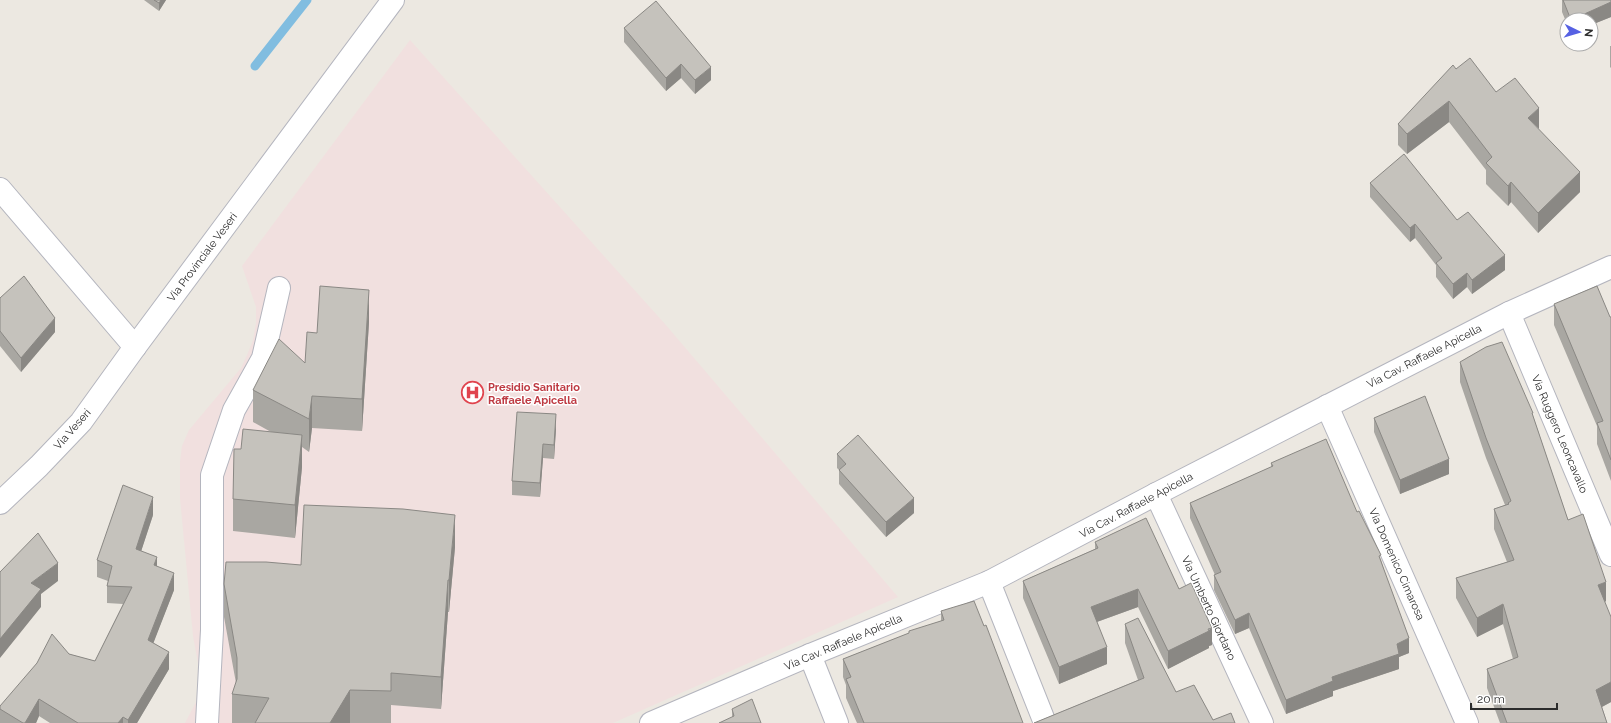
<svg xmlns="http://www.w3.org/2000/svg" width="1611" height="723" font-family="Raleway,sans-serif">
<rect width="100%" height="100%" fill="#ece8e1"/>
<polygon fill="#f1e0df" points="410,40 665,324 898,597 613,723 185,723 197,700 199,668 193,636 180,498 180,462 182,446 189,430 241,368 247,355 253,340 256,323 256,307 242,266"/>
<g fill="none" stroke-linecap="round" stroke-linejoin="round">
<polyline stroke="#81bde0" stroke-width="9" points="255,66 307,0"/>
<defs>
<g id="street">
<polyline points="0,189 135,347"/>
<polyline points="1509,313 1611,555"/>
<polyline points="1327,406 1467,723"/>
<polyline points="1156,494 1262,723"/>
<polyline points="989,582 1045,723"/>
<polyline points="810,655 837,723"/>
<polyline points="207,723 212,630 212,475 234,410 263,358 279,288"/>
<polyline points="651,723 810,655 989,582 1156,494 1509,313 1611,267"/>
</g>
<polyline id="secondary" points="0,503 39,466 81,422 135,347 393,0"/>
</defs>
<use href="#street" stroke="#b4b5be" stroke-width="24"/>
<use href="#secondary" stroke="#b4b5be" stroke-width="24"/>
<use href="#street" stroke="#fff" stroke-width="22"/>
<use href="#secondary" stroke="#fff" stroke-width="22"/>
</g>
<g fill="#a9a7a2">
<polygon points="144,0 166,0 159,11"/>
<polygon points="1562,0 1611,0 1611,17 1591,25 1591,20 1567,20 1567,24 1562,12"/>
<polygon points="624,28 711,80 695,94 681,78 666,91 624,42"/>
<polygon points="1610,46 1611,46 1611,68 1610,67"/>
<polygon points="1456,69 1496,92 1538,129 1580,192 1538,233 1511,202 1508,206 1486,184 1486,170 1449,122 1407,154 1398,145 1398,124"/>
<polygon points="1370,183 1457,220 1505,270 1472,294 1467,287 1453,299 1436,277 1436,265 1415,238 1410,242 1370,197"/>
<polygon points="0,298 55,332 21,372 0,346"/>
<polygon points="1554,304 1610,317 1611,317 1611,481 1597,444 1597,426 1554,325"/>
<polygon points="369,322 362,431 312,428 309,452 302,447 302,467 295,538 233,531 233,499 241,449 271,432 253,422 253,390 305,363 317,333"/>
<polygon points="1460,362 1533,416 1568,520 1606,601 1605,602 1611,702 1602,707 1607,723 1500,723 1487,688 1487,669 1513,659 1503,624 1477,637 1456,598 1456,578 1507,562 1494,529 1494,509 1505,505 1486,458 1460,382"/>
<polygon points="1374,418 1449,474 1400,494 1374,432"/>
<polygon points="556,428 554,459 543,458 540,497 512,495 512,481"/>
<polygon points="837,454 914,513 886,537 839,484 839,470 837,468"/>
<polygon points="1271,463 1357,512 1381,560 1409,653 1399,657 1399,669 1333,691 1333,696 1286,714 1249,628 1235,634 1214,590 1214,575 1215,575 1190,518 1190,503 1271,467"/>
<polygon points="153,515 141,551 157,566 174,590 153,643 169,669 137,723 50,723 39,716 36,723 0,723 0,706 69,654 95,661 123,604 107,603 107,586 108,581 97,577 97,560"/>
<polygon points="1095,542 1179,589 1212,645 1209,646 1209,648 1168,669 1138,607 1097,622 1107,664 1059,684 1023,598 1023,581 1095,549"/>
<polygon points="455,547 449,612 448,612 441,709 391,705 391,723 232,723 232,694 236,683 224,617 224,584 301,565"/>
<polygon points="941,611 1023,723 857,723 846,698 846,685 843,677 843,659 941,621"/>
<polygon points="1125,624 1176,692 1213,720 1034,723 1138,680 1125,643"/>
<polygon points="732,709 761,723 732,717"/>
</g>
<g fill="#8a8884">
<polygon points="161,0 166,0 159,11 159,3"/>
<polygon points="1611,2 1611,17 1591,25 1591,20 1571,20"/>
<polygon points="681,64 681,78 666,91 666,78"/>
<polygon points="711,67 711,80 695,94 695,80"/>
<polygon points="1449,101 1449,122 1407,154 1407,134"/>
<polygon points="1539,108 1539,129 1528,118"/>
<polygon points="1580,172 1580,192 1538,233 1538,213"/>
<polygon points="1511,182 1511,202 1508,206 1508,186"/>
<polygon points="1415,224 1415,238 1410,242 1410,228"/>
<polygon points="1505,255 1505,270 1472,294 1472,280"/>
<polygon points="1467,273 1467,287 1453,299 1453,284"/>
<polygon points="369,290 369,322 362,431 362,399"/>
<polygon points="55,318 55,332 21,372 21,358"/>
<polygon points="312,396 312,428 309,452 309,419"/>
<polygon points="556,414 556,428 554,459 554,445"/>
<polygon points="302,435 302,467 295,538 295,505"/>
<polygon points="543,444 543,458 540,497 540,483"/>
<polygon points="1449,459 1449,474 1400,494 1400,480"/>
<polygon points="153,497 153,515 136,567 136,549"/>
<polygon points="914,498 914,513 886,537 886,522"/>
<polygon points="455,515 455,547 449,612 449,580"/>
<polygon points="157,557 157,575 154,565"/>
<polygon points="58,563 58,581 41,594 41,607 0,658 0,639 31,583"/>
<polygon points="174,573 174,590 148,657 148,640"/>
<polygon points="448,580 448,612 441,709 441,677"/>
<polygon points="1606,582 1606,601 1598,605 1598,585"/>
<polygon points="1138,589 1138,607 1091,624 1091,607"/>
<polygon points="1503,604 1503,624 1477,637 1477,618"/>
<polygon points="1249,613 1249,628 1235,634 1235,620"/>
<polygon points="1212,628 1212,645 1209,646 1209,648 1168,669 1168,651"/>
<polygon points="1409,638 1409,653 1399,657 1399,669 1333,691 1333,696 1286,714 1286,700 1332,677 1397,644"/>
<polygon points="1107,647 1107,664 1059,684 1059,667"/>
<polygon points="169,652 169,669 137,723 128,723 128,720"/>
<polygon points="1611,682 1611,702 1596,710 1596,690"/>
<polygon points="350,690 350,723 330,723"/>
<polygon points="39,699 39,716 36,723 25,723"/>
<polygon points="123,717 123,723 118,723"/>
</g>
<g fill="#c5c2bc" stroke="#8a8884">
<polygon points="154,0 161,0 159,3"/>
<polygon points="1563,0 1611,0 1611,2 1571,20"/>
<polygon points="656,1 711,67 695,80 681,64 666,78 624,28"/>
<polygon points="1470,58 1496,92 1515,78 1539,108 1528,118 1580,172 1538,213 1511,182 1508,186 1486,163 1492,157 1449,101 1407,134 1398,124 1453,65 1456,69"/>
<polygon points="1404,154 1457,220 1468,212 1505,255 1472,280 1467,273 1453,284 1436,263 1442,258 1415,224 1410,228 1370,183"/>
<polygon points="24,276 55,318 21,358 0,331 0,298"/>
<polygon points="320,286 369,290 362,399 312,396 309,419 253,390 279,339 305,363 307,332 317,333"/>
<polygon points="1597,286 1610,317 1611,317 1611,460 1597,423 1603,421 1554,304"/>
<polygon points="1502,342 1533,413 1532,413 1568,520 1583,514 1606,582 1598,585 1611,617 1611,682 1596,690 1607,723 1507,723 1487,669 1518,657 1503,604 1477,618 1456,578 1514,560 1494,509 1509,504 1508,503 1511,501 1486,438 1460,362 1486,347"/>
<polygon points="1425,396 1449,459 1400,480 1374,418"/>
<polygon points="517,412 556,414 554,445 543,444 540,483 512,481"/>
<polygon points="243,429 302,435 295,505 233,499 234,449 241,449"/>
<polygon points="858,435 914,498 886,522 839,470 846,464 837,454"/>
<polygon points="1326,439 1357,512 1359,511 1381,555 1379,556 1409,638 1397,644 1399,654 1332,677 1333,681 1286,700 1249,613 1235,620 1214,575 1221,572 1190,503 1273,466 1271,463"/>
<polygon points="123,485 153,497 136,549 157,557 154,565 174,573 148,640 169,652 128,720 123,717 118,723 78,723 39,699 25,723 23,723 0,709 0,706 37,663 52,634 69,654 95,661 132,587 107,586 112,566 97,560"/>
<polygon points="304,505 403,509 455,515 449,580 448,580 441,677 391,673 391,691 350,690 330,723 255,723 269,698 232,694 237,679 237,658 224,584 226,562 266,562 301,565"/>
<polygon points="1146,518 1179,589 1191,583 1212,628 1208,629 1209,631 1168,651 1138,589 1091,607 1107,647 1059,667 1023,581 1098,548 1095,542"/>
<polygon points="38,533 58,563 31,583 41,589 0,639 0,572"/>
<polygon points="974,601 984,626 986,625 1023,723 864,723 846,679 851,677 843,659 909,633 909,631 944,620 941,611"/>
<polygon points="1138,618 1176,692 1194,685 1213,720 1231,713 1235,723 1034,723 1144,678 1125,624"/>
<polygon points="752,699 761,723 719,723 734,716 732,709"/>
</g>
<defs>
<symbol id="hospital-ring" viewBox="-11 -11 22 22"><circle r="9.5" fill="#fff" stroke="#e0444e" stroke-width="1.5"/><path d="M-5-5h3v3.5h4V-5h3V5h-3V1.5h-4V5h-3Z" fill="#e0444e"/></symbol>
</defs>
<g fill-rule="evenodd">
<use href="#hospital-ring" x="460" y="380" width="25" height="25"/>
</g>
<g text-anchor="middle" stroke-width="3" stroke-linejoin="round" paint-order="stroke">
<g font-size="11" fill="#2c2c2c" stroke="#fff">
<text transform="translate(202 257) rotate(-53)" y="4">Via Provinciale Veseri</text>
<text transform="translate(1424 356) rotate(-27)" y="4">Via Cav. Raffaele Apicella</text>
<text transform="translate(72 429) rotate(-49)" y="4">Via Veseri</text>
<text transform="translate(1560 434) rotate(67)" y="4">Via Ruggero Leoncavallo</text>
<text transform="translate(1136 505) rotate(-28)" y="4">Via Cav. Raffaele Apicella</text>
<text transform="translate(1397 564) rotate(66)" y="4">Via Domenico Cimarosa</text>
<text transform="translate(1209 608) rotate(65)" y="4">Via Umberto Giordano</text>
<text transform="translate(843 642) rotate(-23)" y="4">Via Cav. Raffaele Apicella</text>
</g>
<g font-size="11" font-weight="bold" fill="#be3a42" stroke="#fff" text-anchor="start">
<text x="488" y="391">Presidio Sanitario<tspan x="488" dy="13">Raffaele Apicella</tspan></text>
</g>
</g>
<g transform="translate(1579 32) rotate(95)"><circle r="19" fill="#ffffff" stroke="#ababab"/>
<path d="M0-3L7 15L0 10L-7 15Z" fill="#5661e3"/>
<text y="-6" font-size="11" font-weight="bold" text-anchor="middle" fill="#2c2c2c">N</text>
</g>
<path d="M1471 703v6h86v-6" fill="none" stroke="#2c2c2c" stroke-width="2"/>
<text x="1477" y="703" font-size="12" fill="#2c2c2c" stroke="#ffffff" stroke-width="3" paint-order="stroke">20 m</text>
</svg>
